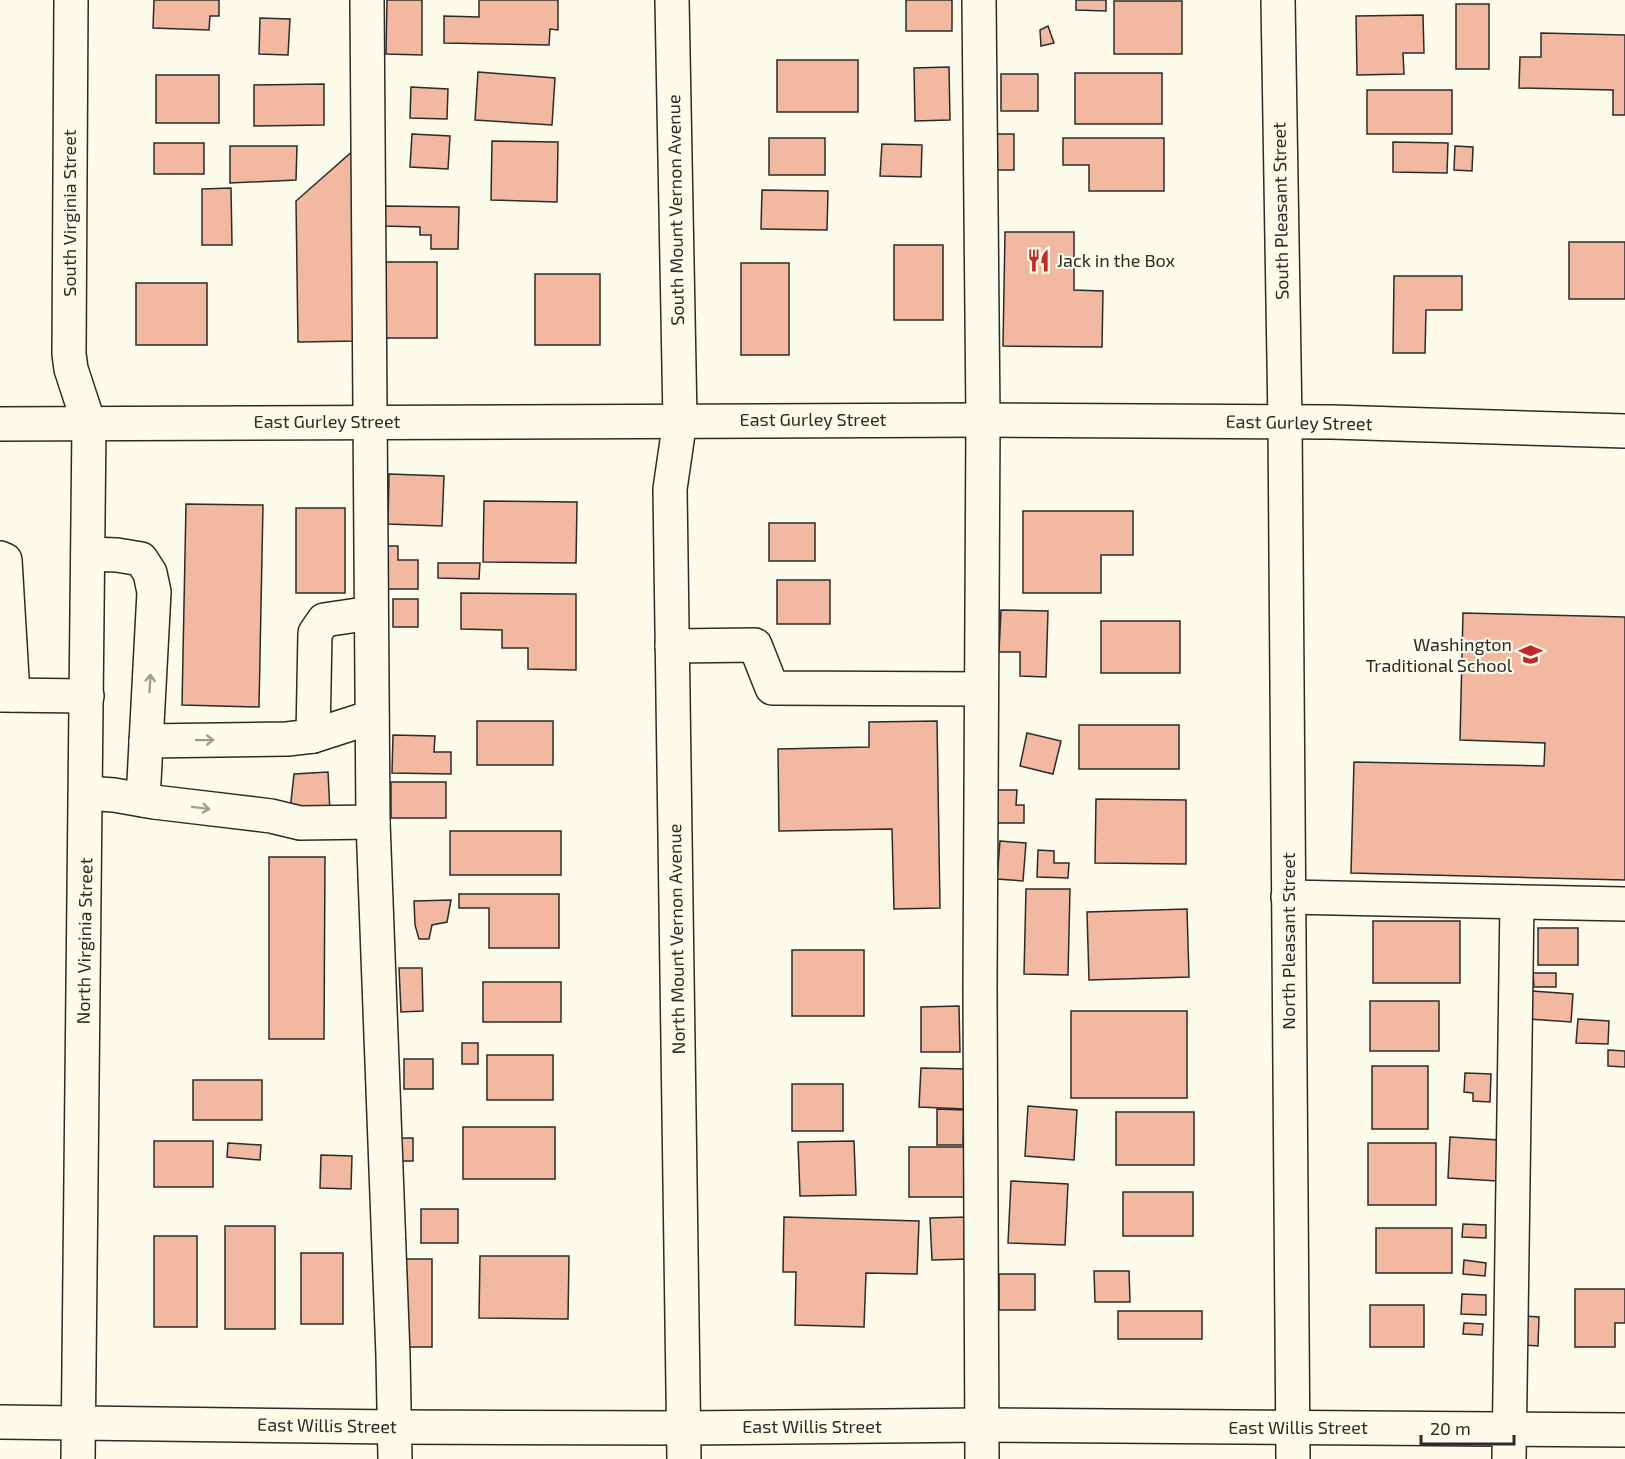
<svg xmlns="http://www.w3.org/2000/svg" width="1625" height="1459" font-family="'Exo 2',sans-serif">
<rect width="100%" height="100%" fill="#fdfbea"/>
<g fill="#f2b8a0" stroke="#2b2b2b" stroke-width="1.5">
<polygon points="154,0 219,0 219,16 210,16 209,30 153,28"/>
<polygon points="387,0 422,0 422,55 386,54"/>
<polygon points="479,0 558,0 558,30 550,29 549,45 444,43 444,16 479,17"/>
<rect x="906" y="0" width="46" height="31"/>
<polygon points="1076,0 1106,0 1106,11 1076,10"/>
<rect x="1114" y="1" width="68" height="53"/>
<rect x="1456" y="4" width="33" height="65"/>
<polygon points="1423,15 1424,53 1403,53 1404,74 1357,75 1356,16"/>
<polygon points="260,18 290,19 288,55 259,54"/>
<polygon points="1048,26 1054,43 1041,46 1040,30"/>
<polygon points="1541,33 1625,35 1625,115 1613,115 1613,90 1519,88 1520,57 1541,57"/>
<rect x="777" y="60" width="81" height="52"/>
<polygon points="949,67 950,120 915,121 914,68"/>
<polygon points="478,72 555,78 552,125 475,120"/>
<rect x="1075" y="73" width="87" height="51"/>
<rect x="1001" y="74" width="37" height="37"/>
<rect x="156" y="75" width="63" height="48"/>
<polygon points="324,84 324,125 254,126 254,85"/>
<polygon points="411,87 448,89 447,119 410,118"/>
<rect x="1367" y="90" width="85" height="44"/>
<polygon points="412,134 450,136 448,169 410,167"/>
<rect x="993" y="134" width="21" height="36"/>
<rect x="769" y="138" width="56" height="37"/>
<polygon points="1063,138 1164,138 1164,191 1089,191 1089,165 1063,165"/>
<polygon points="492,141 558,142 557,202 491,200"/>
<polygon points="1393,142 1448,143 1447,173 1393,172"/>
<rect x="154" y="143" width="50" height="31"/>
<polygon points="882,144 922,145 921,177 880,176"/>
<polygon points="230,146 297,146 296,180 230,183"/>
<polygon points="1455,146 1473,147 1472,171 1454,170"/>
<polygon points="354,150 357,341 298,342 296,201"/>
<polygon points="231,188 232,245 202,245 202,189"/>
<polygon points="762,190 828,191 827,230 761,229"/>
<polygon points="384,206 459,207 458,249 431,249 431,235 420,235 420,227 383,226"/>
<polygon points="1005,232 1074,232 1074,290 1103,291 1102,347 1003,346"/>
<rect x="1569" y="242" width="56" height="57"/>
<rect x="894" y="245" width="49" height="75"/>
<rect x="386" y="262" width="51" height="76"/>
<rect x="741" y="263" width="48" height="92"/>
<rect x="535" y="274" width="65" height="71"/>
<polygon points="1394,276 1462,276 1462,310 1426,310 1425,353 1393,353"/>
<rect x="136" y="283" width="71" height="62"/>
<polygon points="389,474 444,476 442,526 388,524"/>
<polygon points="484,501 577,502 576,563 483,562"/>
<polygon points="186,504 263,505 259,707 182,705"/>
<rect x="296" y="508" width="49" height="85"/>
<polygon points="1023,511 1133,511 1133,555 1101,555 1101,593 1023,593"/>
<rect x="769" y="523" width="46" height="38"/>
<polygon points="386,546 398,546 398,560 418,560 418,589 386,589"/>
<polygon points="438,563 480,563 479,579 438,578"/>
<rect x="777" y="580" width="53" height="44"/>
<polygon points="461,593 576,594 576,670 528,669 528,648 502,648 502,630 461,629"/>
<rect x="393" y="599" width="25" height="28"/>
<polygon points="1001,610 1048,611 1046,677 1020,676 1020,652 999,652"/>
<polygon points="1463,613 1625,617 1625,880 1351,873 1354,762 1544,766 1545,743 1460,740"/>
<rect x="1101" y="621" width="79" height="52"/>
<rect x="477" y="721" width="76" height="44"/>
<polygon points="937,721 940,908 894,909 892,829 779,831 778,749 869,747 869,722"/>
<rect x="1079" y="725" width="100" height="44"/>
<polygon points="1027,733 1061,741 1053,774 1020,766"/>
<polygon points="393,735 435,736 434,752 451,752 451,774 392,773"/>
<polygon points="328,772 330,812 290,811 294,774"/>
<rect x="391" y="782" width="55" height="36"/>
<polygon points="993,790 1017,790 1016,805 1024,805 1024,823 993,823"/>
<polygon points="1096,799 1186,800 1186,864 1095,863"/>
<rect x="450" y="831" width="111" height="44"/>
<polygon points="1000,841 1026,843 1023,881 997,879"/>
<polygon points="1038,850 1054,851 1054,863 1069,863 1068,878 1037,877"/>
<polygon points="269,857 325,857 324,1039 269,1039"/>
<polygon points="1026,889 1070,889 1068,975 1024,974"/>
<polygon points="459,894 559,894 559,948 489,948 489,908 459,908"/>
<polygon points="451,900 447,922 432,925 429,939 419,939 415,925 414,901"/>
<polygon points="1187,909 1189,977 1089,980 1087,912"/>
<rect x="1373" y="921" width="87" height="62"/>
<rect x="1538" y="928" width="40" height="37"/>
<rect x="792" y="950" width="72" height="66"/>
<polygon points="399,968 422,968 423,1011 401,1012"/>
<polygon points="1533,973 1556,973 1556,987 1534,987"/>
<rect x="483" y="982" width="78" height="40"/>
<polygon points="1532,991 1573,994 1571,1022 1529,1019"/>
<rect x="1370" y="1001" width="69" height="50"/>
<polygon points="959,1006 960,1052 921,1052 921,1007"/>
<rect x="1071" y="1011" width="116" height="87"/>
<polygon points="1578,1019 1609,1021 1608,1044 1576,1043"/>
<rect x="462" y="1043" width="16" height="21"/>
<polygon points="1608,1050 1625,1051 1625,1067 1608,1066"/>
<rect x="487" y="1055" width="66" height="45"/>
<rect x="404" y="1059" width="29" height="30"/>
<rect x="1372" y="1066" width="56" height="63"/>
<polygon points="921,1068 967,1069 965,1109 919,1107"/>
<polygon points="1465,1073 1491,1074 1490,1102 1473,1101 1473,1093 1464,1092"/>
<rect x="193" y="1080" width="69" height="40"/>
<rect x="792" y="1084" width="51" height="47"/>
<polygon points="1028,1106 1077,1110 1074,1160 1025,1156"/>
<polygon points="937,1109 964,1110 963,1145 937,1145"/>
<rect x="1116" y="1112" width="78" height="53"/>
<rect x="463" y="1127" width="92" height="52"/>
<polygon points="1450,1137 1499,1140 1497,1181 1448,1178"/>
<rect x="399" y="1138" width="14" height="23"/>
<rect x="154" y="1141" width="59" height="46"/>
<polygon points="854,1141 856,1195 800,1196 798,1142"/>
<polygon points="228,1143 261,1145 260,1160 227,1157"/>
<rect x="1368" y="1143" width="68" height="62"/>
<rect x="909" y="1147" width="56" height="50"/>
<polygon points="321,1155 352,1156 351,1189 320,1188"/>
<polygon points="1011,1181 1068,1184 1065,1245 1008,1243"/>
<rect x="1123" y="1192" width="70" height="44"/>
<rect x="421" y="1209" width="37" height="34"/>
<polygon points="784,1217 919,1221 917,1274 866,1273 864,1327 795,1325 796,1272 783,1272"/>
<polygon points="969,1217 971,1259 932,1260 930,1218"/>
<polygon points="1463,1224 1486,1225 1486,1238 1462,1237"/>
<rect x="225" y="1226" width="50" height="103"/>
<rect x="1376" y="1228" width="76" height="45"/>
<rect x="154" y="1236" width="43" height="91"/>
<rect x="301" y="1253" width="42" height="71"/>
<polygon points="480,1256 569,1256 568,1319 479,1318"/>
<rect x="406" y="1259" width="26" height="88"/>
<polygon points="1464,1260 1486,1263 1485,1276 1463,1274"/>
<polygon points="1094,1271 1129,1271 1130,1302 1095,1302"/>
<rect x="999" y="1274" width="36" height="36"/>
<polygon points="1575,1289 1625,1289 1625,1323 1615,1323 1615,1347 1575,1347"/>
<polygon points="1462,1294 1486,1295 1486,1315 1461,1314"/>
<rect x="1370" y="1305" width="54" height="42"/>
<rect x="1118" y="1311" width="84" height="28"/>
<polygon points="1524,1316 1539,1317 1538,1346 1523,1345"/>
<polygon points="1464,1323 1483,1324 1482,1335 1463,1334"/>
</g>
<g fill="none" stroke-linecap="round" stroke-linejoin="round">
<defs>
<g id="minor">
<polyline points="71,0 69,354 71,369 89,424 78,1459"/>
<polyline points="367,0 373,822 393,1356 395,1459"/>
<polyline points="672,0 680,420 670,489 684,1459"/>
<polyline points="979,0 983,420 980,987 982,1459"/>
<polyline points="1278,0 1285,422 1293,1459"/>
<polyline points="88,554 117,555 141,559 150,573 154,592 143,800"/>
<polyline points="0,558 5,560 13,695"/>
<polyline points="371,613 324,620 315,633 313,736 372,717"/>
<polyline points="672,646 755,645 772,688 981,689"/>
<polyline points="0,695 87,696"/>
<polyline points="146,741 287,739 313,736"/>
<polyline points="86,793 114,795 154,802 271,816 300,823 373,822"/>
<polyline points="1288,897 1625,904"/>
<polyline points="0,1422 394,1427 684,1428 982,1425 1625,1430"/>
<polyline points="1509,1459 1517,902"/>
</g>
<polyline id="major" points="0,424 983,420 1332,422 1625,431"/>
</defs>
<use href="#minor" stroke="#2b2b2b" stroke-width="36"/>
<use href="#major" stroke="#2b2b2b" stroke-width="36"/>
<use href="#minor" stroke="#fdfbea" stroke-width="33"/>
<use href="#major" stroke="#fdfbea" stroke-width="33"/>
</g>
<defs><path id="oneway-shaft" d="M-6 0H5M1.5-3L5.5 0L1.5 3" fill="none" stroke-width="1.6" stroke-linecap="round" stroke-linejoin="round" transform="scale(1.5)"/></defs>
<g stroke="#9e9d94">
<use href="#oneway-shaft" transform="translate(150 683) rotate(-87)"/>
<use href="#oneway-shaft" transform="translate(205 740) rotate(-1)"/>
<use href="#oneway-shaft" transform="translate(201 808) rotate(7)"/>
</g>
<defs>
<symbol id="restaurant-bare" viewBox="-9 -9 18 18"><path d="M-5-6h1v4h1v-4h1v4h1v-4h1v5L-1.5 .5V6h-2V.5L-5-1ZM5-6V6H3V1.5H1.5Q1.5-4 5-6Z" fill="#c62828" stroke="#fdfbea" stroke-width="2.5" paint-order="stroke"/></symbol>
<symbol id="school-bare" viewBox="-9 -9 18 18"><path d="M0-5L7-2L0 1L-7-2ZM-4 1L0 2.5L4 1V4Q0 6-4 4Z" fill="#c62828" stroke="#fdfbea" stroke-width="2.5" paint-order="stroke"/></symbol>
</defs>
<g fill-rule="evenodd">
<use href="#restaurant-bare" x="1022" y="244" width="33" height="33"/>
<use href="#school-bare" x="1514" y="638" width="33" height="33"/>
</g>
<g text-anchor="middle" stroke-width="4.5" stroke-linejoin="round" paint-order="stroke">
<g font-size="18" fill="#2b2b2b" stroke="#fdfbea">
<text transform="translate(676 210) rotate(-91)" y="6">South Mount Vernon Avenue</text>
<text transform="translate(1281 211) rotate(-91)" y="6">South Pleasant Street</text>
<text transform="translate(70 213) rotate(-90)" y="6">South Virginia Street</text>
<text x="813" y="426">East Gurley Street</text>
<text x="327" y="428">East Gurley Street</text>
<text transform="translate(1299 423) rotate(1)" y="6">East Gurley Street</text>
<text transform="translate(677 939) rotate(-91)" y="6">North Mount Vernon Avenue</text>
<text transform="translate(85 941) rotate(-89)" y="6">North Virginia Street</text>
<text transform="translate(1289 941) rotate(-90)" y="6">North Pleasant Street</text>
<text transform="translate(327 1426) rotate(1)" y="6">East Willis Street</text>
<text x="812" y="1433">East Willis Street</text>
<text x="1298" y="1434">East Willis Street</text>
</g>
<g font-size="18" fill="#2b2b2b" stroke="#fdfbea" text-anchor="start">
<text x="1057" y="267">Jack in the Box</text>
<text x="1512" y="651" text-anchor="end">Washington<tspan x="1512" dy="21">Traditional School</tspan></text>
</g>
</g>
<path d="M1421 1435v9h93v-9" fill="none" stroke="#2b2b2b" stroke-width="3"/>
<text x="1430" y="1435" font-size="18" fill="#2b2b2b" stroke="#fdfbea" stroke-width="4.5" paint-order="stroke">20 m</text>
</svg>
